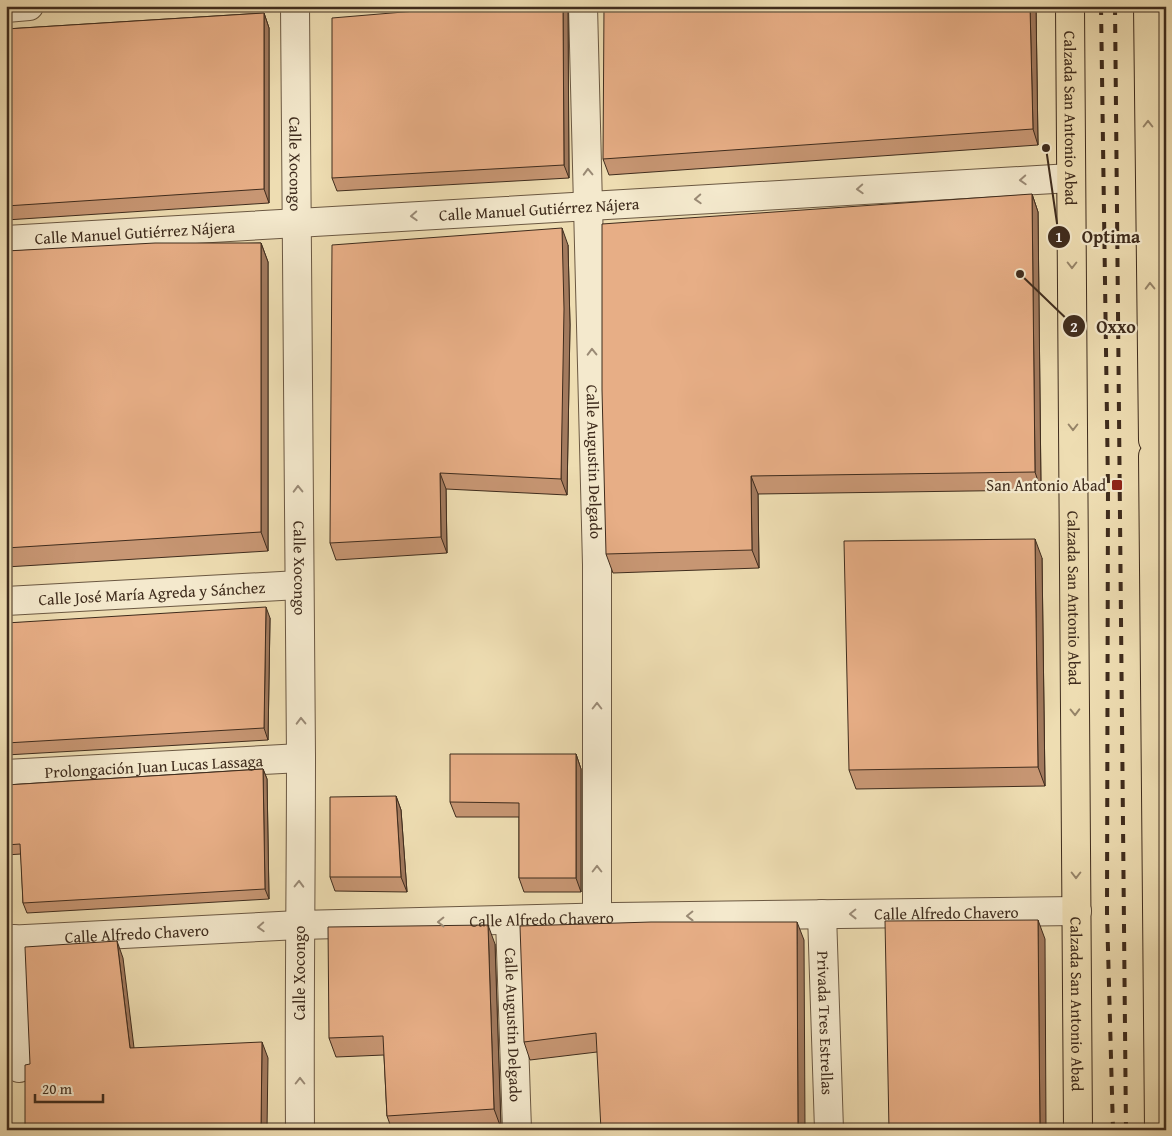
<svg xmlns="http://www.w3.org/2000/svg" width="1172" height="1136" font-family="'Gentium Book Plus',serif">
<rect width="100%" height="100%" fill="#eeddb2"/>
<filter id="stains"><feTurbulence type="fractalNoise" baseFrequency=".004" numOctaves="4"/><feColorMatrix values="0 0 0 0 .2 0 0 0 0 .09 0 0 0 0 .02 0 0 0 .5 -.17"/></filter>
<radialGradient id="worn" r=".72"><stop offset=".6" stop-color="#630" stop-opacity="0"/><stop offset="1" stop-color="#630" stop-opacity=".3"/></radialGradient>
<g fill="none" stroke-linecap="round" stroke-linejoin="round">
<defs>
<g id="minor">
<path id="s1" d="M295 6C295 257 301 507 301 757 301 881 299 1006 300 1130"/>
<path id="s2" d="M583 6 597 565V918"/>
<polyline points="6,8 29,6"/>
<path id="s3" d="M6 240 1071 178"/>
<path id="s4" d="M6 601 299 585"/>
<path id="s5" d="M6 774 301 758"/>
<path id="s6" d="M822 914 829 1130"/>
<path id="s7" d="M510 920 517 1130"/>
<polyline points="14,939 19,1068"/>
<path id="s8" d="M6 940 299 925 615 917 1077 911"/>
</g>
<g id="highway">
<path id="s9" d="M1070 6 1078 1130"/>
<polyline points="1148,6 1153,440"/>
<polyline points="1153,456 1159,1130"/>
</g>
</defs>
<use href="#minor" stroke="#6b5842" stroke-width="30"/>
<use href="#highway" stroke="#3f2c1d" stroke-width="30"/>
<use href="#minor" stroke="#f4e9cd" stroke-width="28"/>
<use href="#highway" stroke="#eeddb2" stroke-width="28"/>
<g stroke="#3f2c1d" stroke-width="4" stroke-dasharray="9 9" stroke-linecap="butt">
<polyline points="1101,6 1108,487 1107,913 1113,1130"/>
<polyline points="1115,6 1126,1130"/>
</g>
</g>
<g fill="#c79673" stroke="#3f2c1d">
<polygon points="475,6 565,6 568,12 569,178 337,191 332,178"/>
<polygon points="1036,6 1038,145 609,175 603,159"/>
<polygon points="264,13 269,28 269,203 6,220 6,29"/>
<polygon points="1032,194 1038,212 1041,490 758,494 759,568 613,573 606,554"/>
<polygon points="261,243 268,262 268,551 6,567 6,251"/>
<polygon points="568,245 570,325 567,495 446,489 447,553 336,560 330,543"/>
<polygon points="1042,558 1045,786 856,789 849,770"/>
<polygon points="270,618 268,740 6,755 6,623"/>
<polygon points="576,754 581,769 581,892 524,892 519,878 519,817 456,817 450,802"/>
<polygon points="263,769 267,779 269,899 27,913 23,903 21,854 6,855 6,785"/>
<polygon points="396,796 401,810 407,892 335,891 330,877"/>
<polygon points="804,940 597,1052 530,1060 524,1042"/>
<polygon points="495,944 501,1128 476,1130 392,1130 387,1116 384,1055 336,1057 329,1038"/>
</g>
<g fill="#a27a5e" stroke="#3f2c1d">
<polygon points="563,6 565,6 568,12 569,178 564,165"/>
<polygon points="1030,6 1036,6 1038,145 1033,129"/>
<polygon points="264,13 269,28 269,203 264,189"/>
<polygon points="1032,194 1038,212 1041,490 1035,472"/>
<polygon points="562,228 568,245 570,325 567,495 561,479"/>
<polygon points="261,243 268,262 268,551 261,532"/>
<polygon points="440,473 446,489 447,553 441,537"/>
<polygon points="751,476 758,494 759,568 752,550"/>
<polygon points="1035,539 1042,558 1045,786 1038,767"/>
<polygon points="266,607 270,618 268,740 264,728"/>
<polygon points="576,754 581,769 581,892 576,878"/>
<polygon points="263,769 267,779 269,899 265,889"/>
<polygon points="396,796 401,810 407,892 401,877"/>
<polygon points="1038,920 1045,939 1046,1130 1040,1130"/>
<polygon points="797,922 804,940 805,1130 798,1130"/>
<polygon points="488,925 495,944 501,1128 494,1109"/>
<polygon points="117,941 123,958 136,1064 130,1048"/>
<polygon points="262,1042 268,1058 267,1130 261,1130"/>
</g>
<g fill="#e7ae86" stroke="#3f2c1d">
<polygon points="475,6 563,6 564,165 332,178 332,18"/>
<polygon points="604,6 1030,6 1033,129 603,159"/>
<polygon points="264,13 264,189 6,206 6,29"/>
<polygon points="1032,194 1035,472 751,476 752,550 606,554 602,390 602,224"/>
<polygon points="562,228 564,309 561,479 440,473 441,537 330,543 332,245"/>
<polygon points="155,243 261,243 261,532 6,548 6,251"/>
<polygon points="1035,539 1038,767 849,770 844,541"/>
<polygon points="266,607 264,728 6,743 6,623"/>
<polygon points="450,754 576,754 576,878 519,878 519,803 450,802"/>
<polygon points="263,769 265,889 23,903 20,844 6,845 6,785"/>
<polygon points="396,796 401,877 330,877 330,797"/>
<polygon points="1038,920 1040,1130 889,1130 885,921"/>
<polygon points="651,922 797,922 798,1130 601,1130 596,1033 524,1042 520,926"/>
<polygon points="488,925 494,1109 387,1116 383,1036 329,1038 328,927"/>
<polygon points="117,941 130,1048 262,1042 261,1130 25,1130 25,1065 30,1064 25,947"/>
</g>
<defs><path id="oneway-chevron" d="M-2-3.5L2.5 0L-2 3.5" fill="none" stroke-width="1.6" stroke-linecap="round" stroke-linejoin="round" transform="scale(1.25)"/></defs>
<g stroke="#968468">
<use href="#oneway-chevron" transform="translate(1148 124) rotate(-90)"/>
<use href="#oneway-chevron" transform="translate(1072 265) rotate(90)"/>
<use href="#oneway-chevron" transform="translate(1150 286) rotate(-91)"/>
<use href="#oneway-chevron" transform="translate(1073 427) rotate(90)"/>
<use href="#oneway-chevron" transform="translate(1075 712) rotate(89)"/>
<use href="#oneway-chevron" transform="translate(1076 875) rotate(90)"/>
</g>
<g stroke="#9a8a75">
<use href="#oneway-chevron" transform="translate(588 172) rotate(-92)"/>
<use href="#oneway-chevron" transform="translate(1023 180) rotate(177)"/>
<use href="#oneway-chevron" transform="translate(860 189) rotate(177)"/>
<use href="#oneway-chevron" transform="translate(698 199) rotate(177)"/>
<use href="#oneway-chevron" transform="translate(414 216) rotate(177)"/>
<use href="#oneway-chevron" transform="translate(592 352) rotate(-91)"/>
<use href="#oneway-chevron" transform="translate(298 489) rotate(-91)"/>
<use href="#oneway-chevron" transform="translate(597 706) rotate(-90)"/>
<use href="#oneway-chevron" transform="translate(301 721) rotate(-91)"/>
<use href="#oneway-chevron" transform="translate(597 869) rotate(-90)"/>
<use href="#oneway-chevron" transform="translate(299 884) rotate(-89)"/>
<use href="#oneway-chevron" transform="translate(853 914) rotate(179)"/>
<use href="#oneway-chevron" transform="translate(690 916) rotate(179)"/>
<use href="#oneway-chevron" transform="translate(441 922) rotate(179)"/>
<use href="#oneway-chevron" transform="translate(261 927) rotate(177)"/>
<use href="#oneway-chevron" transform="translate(300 1081) rotate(-90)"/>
</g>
<rect fill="#8f2418" stroke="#f4e9cd" stroke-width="2" x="1111" y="479" width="12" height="12" rx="2.5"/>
<g text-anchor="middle" stroke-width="4.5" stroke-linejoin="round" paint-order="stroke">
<g font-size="16" fill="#3f2c1d" stroke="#f4e9cd">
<text dy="6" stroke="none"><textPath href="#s9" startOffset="112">Calzada San Antonio Abad</textPath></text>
<text dy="6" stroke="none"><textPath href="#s1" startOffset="158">Calle Xocongo</textPath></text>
<text dy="6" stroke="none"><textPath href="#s3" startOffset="534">Calle Manuel Gutiérrez Nájera</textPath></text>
<text dy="6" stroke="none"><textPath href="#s3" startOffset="129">Calle Manuel Gutiérrez Nájera</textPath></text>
<text dy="6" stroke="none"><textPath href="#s2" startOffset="456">Calle Augustin Delgado</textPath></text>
<text dy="6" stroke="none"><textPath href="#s1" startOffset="562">Calle Xocongo</textPath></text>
<text dy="6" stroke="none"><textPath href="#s4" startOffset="146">Calle José María Agreda y Sánchez</textPath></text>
<text dy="6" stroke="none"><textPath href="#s9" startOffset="592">Calzada San Antonio Abad</textPath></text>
<text dy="6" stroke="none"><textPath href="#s5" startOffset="148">Prolongación Juan Lucas Lassaga</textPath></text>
<text dy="6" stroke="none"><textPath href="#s8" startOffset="941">Calle Alfredo Chavero</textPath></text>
<text dy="6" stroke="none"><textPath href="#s8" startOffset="536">Calle Alfredo Chavero</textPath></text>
<text dy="6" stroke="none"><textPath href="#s8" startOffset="131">Calle Alfredo Chavero</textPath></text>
<text transform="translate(299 973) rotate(-90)" y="6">Calle Xocongo</text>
<text dy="6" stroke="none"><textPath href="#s9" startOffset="998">Calzada San Antonio Abad</textPath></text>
<text dy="6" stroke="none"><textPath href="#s6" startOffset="109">Privada Tres Estrellas</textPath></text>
<text dy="6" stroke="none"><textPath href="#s7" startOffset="105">Calle Augustin Delgado</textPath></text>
</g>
<g font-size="16" fill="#3f2c1d" stroke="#f4e9cd" text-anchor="end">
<text x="1106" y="491">San Antonio Abad</text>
</g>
</g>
<path fill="none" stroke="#3f2c1d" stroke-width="2" d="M1046 148L1059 237M1020 274L1074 326"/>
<g fill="#3f2c1d" stroke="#f4e9cd" stroke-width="2">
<circle cx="1046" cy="148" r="5"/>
<circle cx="1020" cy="274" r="5"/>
<circle cx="1059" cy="237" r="12"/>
<circle cx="1074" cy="326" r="12"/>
</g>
<g font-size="15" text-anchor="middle" font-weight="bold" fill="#fff">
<text x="1059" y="242">1</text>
<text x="1074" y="332">2</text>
</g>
<g font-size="18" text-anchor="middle" font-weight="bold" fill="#3f2c1d" stroke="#f4e9cd" stroke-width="4.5" stroke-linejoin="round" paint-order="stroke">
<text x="1111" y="243">Optima</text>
<text x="1116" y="333">Oxxo</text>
</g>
<rect width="1172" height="1136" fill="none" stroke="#eeddb2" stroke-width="25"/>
<rect x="8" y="8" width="1157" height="1121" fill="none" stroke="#3f2c1d" stroke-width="2.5"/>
<rect x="12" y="12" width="1147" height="1111" fill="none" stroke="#3f2c1d"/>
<path d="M35 1094v8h68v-8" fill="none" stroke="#3f2c1d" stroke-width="2.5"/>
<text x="42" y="1094" font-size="15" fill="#3f2c1d" stroke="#f4e9cd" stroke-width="4" paint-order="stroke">20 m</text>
<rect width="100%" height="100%" filter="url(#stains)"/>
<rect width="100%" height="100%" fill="url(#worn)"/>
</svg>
